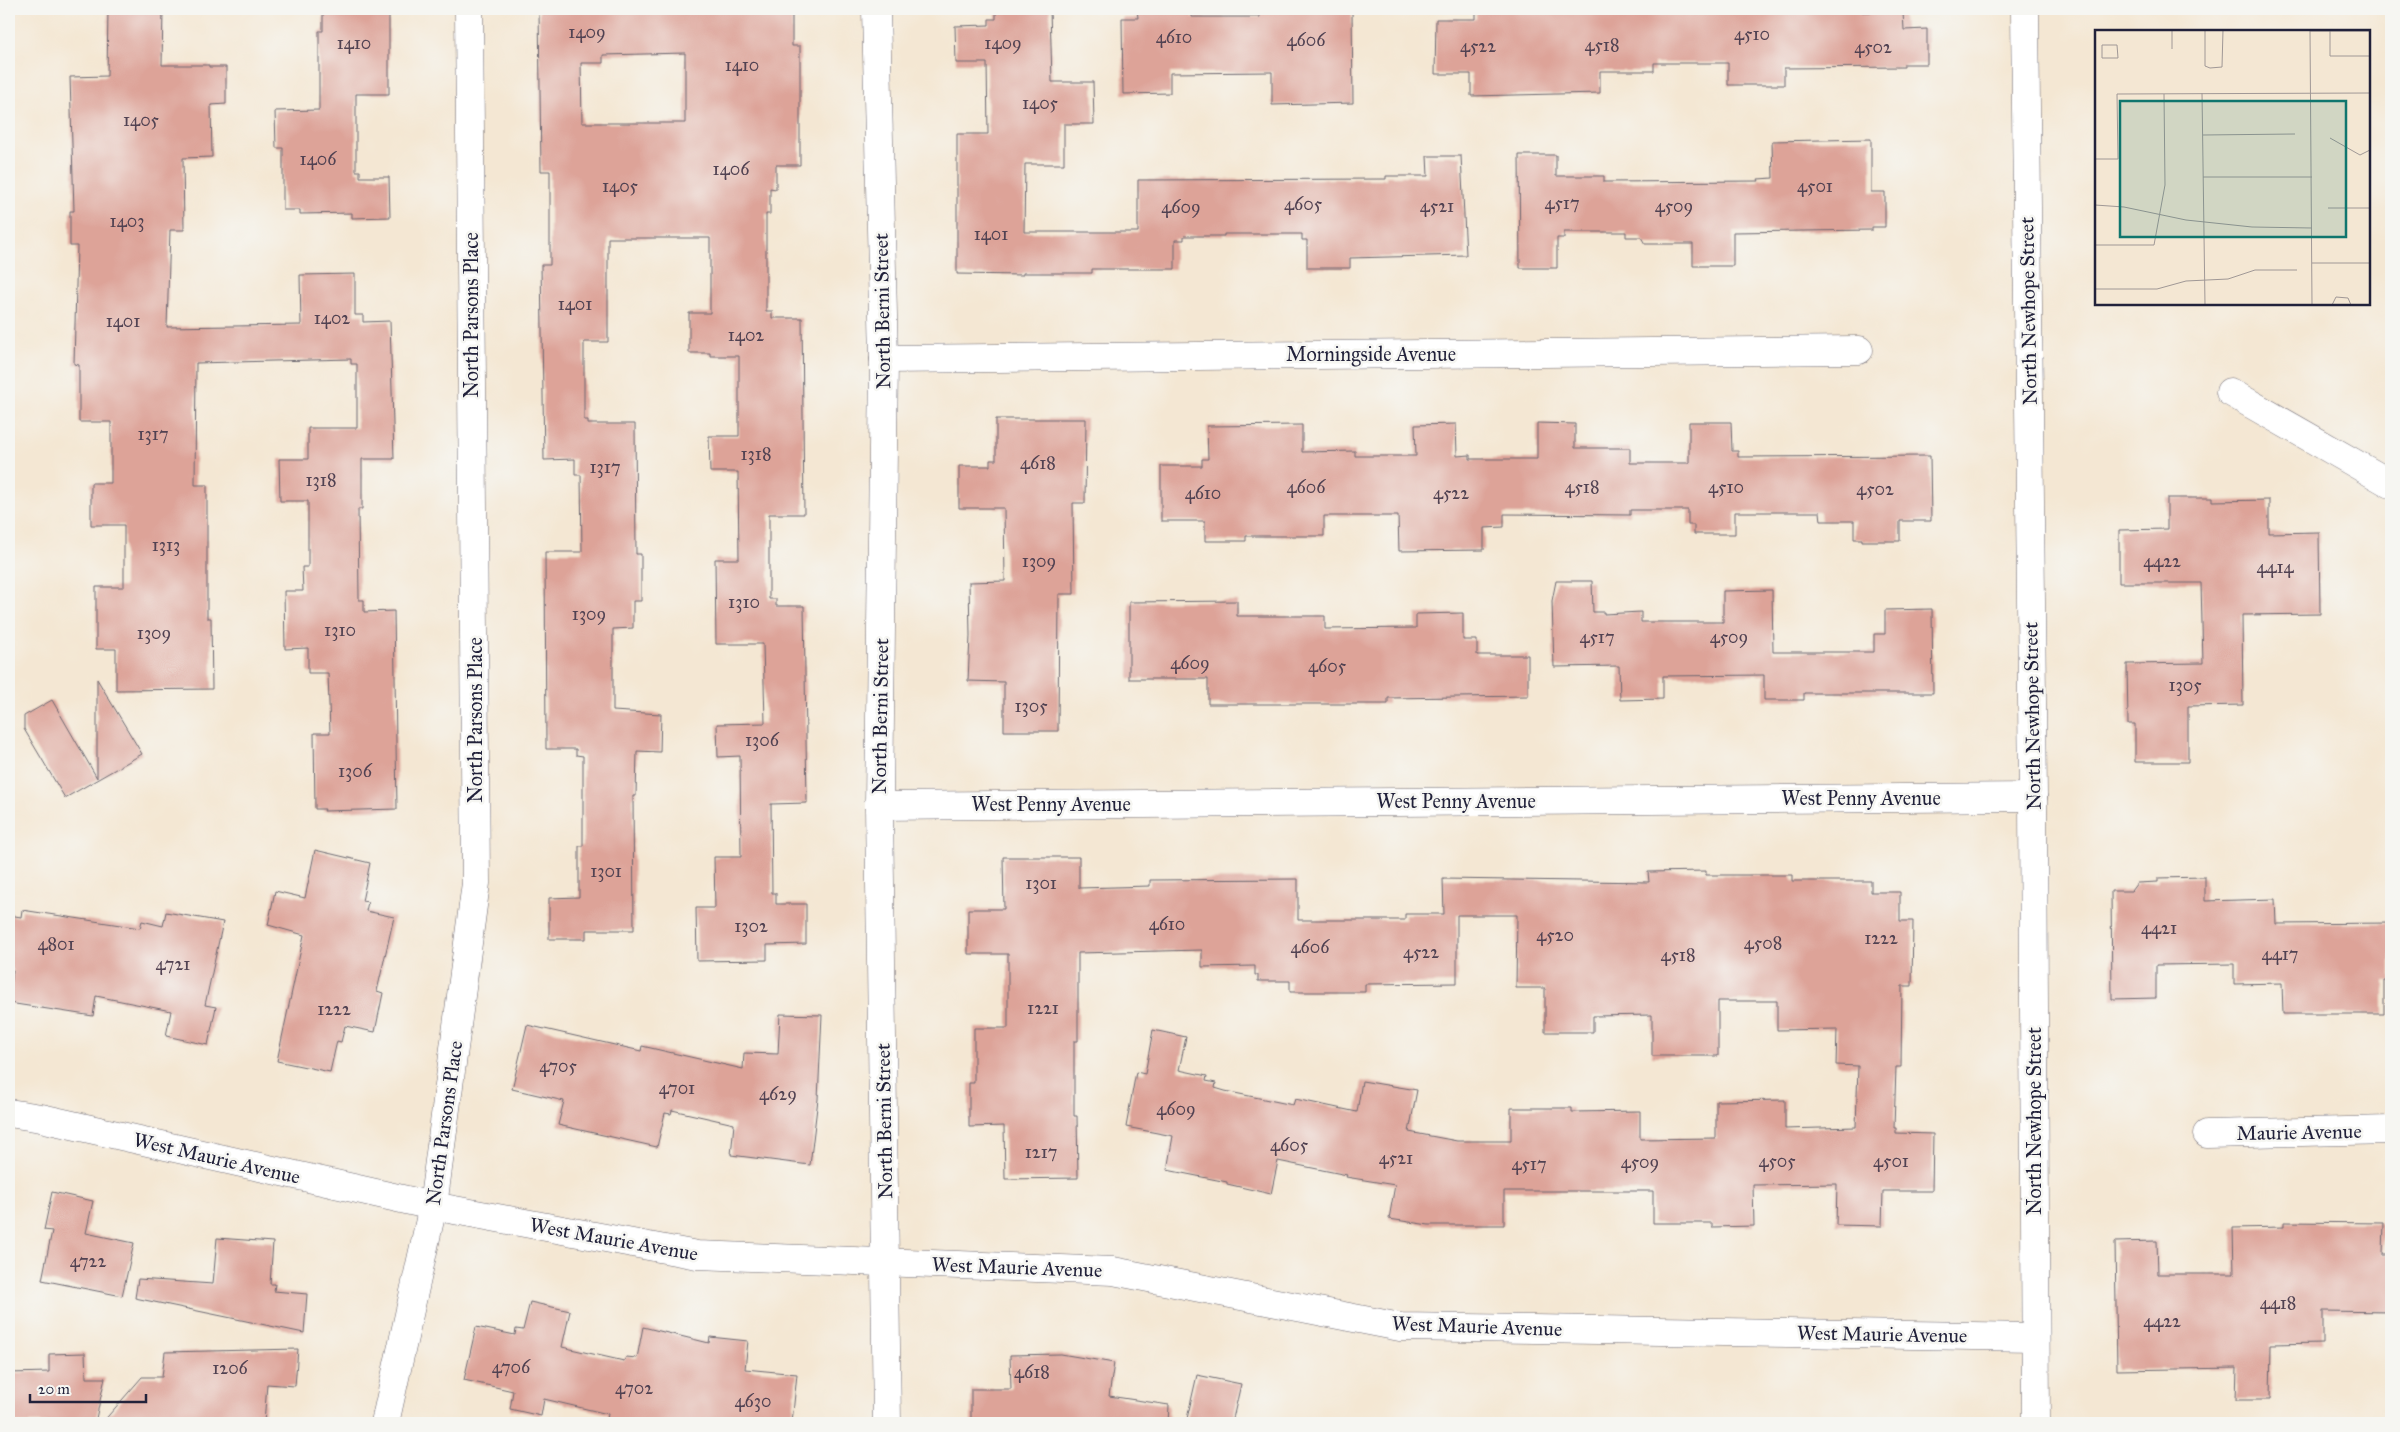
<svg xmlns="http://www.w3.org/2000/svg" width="2400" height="1432" font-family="'IM FELL Great Primer',serif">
<rect width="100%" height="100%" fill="#f6f6f2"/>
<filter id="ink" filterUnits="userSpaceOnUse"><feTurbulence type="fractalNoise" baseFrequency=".02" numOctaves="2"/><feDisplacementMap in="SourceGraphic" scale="10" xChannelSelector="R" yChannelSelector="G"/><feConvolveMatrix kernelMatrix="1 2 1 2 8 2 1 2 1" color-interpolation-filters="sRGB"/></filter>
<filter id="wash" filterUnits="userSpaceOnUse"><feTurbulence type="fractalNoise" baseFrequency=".0096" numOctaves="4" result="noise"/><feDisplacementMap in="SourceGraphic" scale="20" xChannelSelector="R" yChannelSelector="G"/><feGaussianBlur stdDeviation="1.12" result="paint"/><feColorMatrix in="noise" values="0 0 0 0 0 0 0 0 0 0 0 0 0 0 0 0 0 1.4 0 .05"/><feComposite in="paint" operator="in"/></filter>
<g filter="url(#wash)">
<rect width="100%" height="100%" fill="#f4e7d3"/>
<g id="blocks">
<g fill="#dda398" fill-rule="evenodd">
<polygon points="108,9 163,9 162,65 209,65 209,67 226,67 226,104 211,105 212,157 183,158 184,230 170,230 167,327 301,325 300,275 355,274 355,315 363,315 363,322 390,321 394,459 362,459 362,509 358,509 359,600 364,600 364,612 394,611 397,809 324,811 325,809 315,809 314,733 330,733 328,673 308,673 308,648 285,649 284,591 303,591 302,567 308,567 308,501 280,501 279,459 308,459 308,428 357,428 357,364 351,364 351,359 196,363 195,485 207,485 207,618 211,618 212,689 116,690 116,649 96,649 96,587 124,587 124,525 91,525 91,483 111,483 111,422 79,422 79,365 74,364 77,246 70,246 70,211 74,211 70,77 107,76"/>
<polygon points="323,9 389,9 389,94 356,94 356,171 360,171 360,177 389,177 390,217 352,218 352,213 300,214 300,210 283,210 283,148 276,148 275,111 319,110 319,31 323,31"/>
<path d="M539 9H792V46H800V165H776V189L770 188V214H766V311H772V318H802L804 514H769V599H776V606H804L807 803 771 804 772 893H776V904H806V944L767 945V960L697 961 696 908H715L714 857H741L740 756 718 757 717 724 765 723 763 644H716L715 559H739L738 472H710L709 436H739V356H710V353H689V313H710V238H608V342H584V420H588V424H635L636 554H641V601H633V628L613 629V711L661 714 660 752 637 751 636 796H633L634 930H586V939H549V898L579 897V846H583V756L576 755V749H546L545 552H582L581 475H575V459L544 460 541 265H550V171H541ZM685 53V123H582L581 63H603V55Z"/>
<polygon points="996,9 1050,9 1052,82 1093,82 1094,124 1064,124 1064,164 1025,164 1024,232 1138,232 1138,180 1386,179 1386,176 1428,176 1427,156 1461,156 1466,255 1350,258 1350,268 1307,268 1307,240 1302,240 1302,234 1224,234 1224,236 1184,236 1184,240 1175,240 1175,269 1092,269 1092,273 1023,273 1023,275 957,274 957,134 988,134 987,63 956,63 955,26 989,25 989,19 996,19"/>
<polygon points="1137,9 1178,9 1178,11 1192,11 1192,17 1260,17 1260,9 1352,9 1353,103 1272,105 1272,72 1170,73 1170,93 1123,94 1122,18 1138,18"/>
<polygon points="1482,9 1862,9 1862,12 1903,12 1904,30 1927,29 1927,64 1904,64 1904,67 1784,68 1784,85 1728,85 1728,63 1654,63 1654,71 1600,71 1600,93 1471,96 1471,74 1435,74 1436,19 1476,19 1476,12 1482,12"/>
<polygon points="1871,139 1871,192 1885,192 1885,227 1872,227 1872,230 1733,232 1733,266 1693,266 1693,244 1645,244 1641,237 1626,237 1626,232 1564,232 1564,238 1557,238 1557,268 1520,268 1519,155 1556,155 1556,176 1604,176 1604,182 1759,181 1758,179 1773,178 1772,141"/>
<polygon points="996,419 1086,419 1085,503 1073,503 1074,594 1059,594 1058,731 1004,731 1004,682 968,681 970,636 969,582 1005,581 1004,508 959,508 959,466 990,466 990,460 996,460"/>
<polygon points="1689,422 1731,422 1732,451 1738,451 1738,457 1930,456 1931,521 1900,521 1900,541 1862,541 1862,539 1854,539 1854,521 1821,521 1820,512 1735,512 1735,534 1694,534 1694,525 1688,525 1688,510 1630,510 1630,515 1504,514 1504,527 1484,528 1484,550 1399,551 1398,516 1324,516 1324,536 1246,536 1246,541 1205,541 1205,521 1161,521 1161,466 1202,466 1202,459 1208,459 1207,426 1302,425 1302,452 1355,451 1355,456 1416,456 1415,425 1456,424 1457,456 1470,455 1470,459 1537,459 1537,423 1575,424 1575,448 1630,448 1630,463 1689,463"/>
<polygon points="2167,498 2212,498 2212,501 2269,500 2269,533 2319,532 2320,614 2242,615 2243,705 2188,706 2188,762 2135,762 2135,724 2128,724 2127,664 2203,663 2201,583 2119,583 2119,530 2167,529"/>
<polygon points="1556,581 1592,581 1593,612 1604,612 1604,614 1641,612 1641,622 1723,622 1723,591 1772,590 1773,652 1874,652 1874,634 1885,634 1885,610 1932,609 1933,693 1804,693 1804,700 1764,700 1764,675 1663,676 1663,699 1620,700 1619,666 1554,667 1552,601"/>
<polygon points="1237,601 1237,616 1325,616 1325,629 1416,628 1416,614 1463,613 1463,640 1477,640 1477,655 1528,655 1528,696 1388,698 1388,704 1208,704 1208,679 1129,679 1129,602"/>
<polygon points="97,679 142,754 65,798 24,729 24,716 52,700 97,778"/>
<polygon points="315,850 370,863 362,901 368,902 366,911 394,917 377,991 383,993 375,1032 345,1026 341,1042 337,1041 330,1072 277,1061 304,935 268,925 275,891 305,898"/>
<polygon points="1003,857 1079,857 1079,888 1150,886 1150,880 1298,879 1298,920 1405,920 1405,914 1444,914 1443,879 1649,882 1648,872 1706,871 1706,875 1792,875 1792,881 1871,881 1871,892 1900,892 1900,921 1913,921 1912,986 1902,986 1901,1067 1896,1067 1894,1128 1896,1128 1896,1133 1933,1134 1932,1191 1883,1191 1882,1226 1836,1225 1837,1184 1753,1185 1754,1226 1712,1227 1712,1223 1653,1223 1653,1191 1504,1191 1504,1225 1429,1225 1389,1219 1395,1185 1346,1177 1347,1175 1278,1161 1271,1194 1227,1184 1227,1182 1167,1170 1173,1136 1126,1127 1136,1072 1145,1074 1153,1030 1186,1037 1179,1070 1207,1076 1206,1081 1216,1083 1215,1088 1225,1091 1293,1105 1295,1099 1357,1112 1362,1081 1417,1090 1409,1132 1457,1141 1511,1141 1511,1108 1572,1108 1572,1112 1640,1111 1640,1139 1716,1138 1716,1101 1785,1100 1785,1129 1856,1127 1858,1066 1836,1065 1837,1029 1777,1030 1777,1001 1718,1001 1718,1056 1652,1056 1652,1015 1593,1016 1593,1032 1545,1032 1545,988 1516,988 1517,915 1457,915 1457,983 1365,984 1365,992 1290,992 1290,981 1258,981 1258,975 1255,975 1255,966 1202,967 1202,950 1078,953 1078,1041 1074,1041 1074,1116 1077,1116 1078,1178 1005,1179 1004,1126 969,1127 969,1083 974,1083 974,1028 1008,1028 1008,954 968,954 968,909 1004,909"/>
<polygon points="2205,877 2205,901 2275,899 2276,924 2391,923 2391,981 2384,981 2384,1014 2283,1014 2282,983 2234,984 2234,964 2156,965 2156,998 2112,999 2111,891 2131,891 2137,883 2158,882 2158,878"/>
<polygon points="22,910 140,928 142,921 163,926 166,912 223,922 205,1005 216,1007 208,1045 166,1036 171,1011 96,996 93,1016 9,1003 13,970 9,967 9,915 21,917"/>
<polygon points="780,1014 822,1015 818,1099 810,1165 731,1155 734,1124 672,1110 671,1114 665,1113 657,1147 558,1125 564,1101 512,1089 527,1025 641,1051 642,1046 743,1069 744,1053 778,1054"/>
<polygon points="52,1192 93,1201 86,1233 134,1243 122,1296 42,1280 52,1231 44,1230"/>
<polygon points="2284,1222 2384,1223 2383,1254 2391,1254 2391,1312 2323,1311 2323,1343 2271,1344 2270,1400 2236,1400 2237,1368 2117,1370 2115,1242 2157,1241 2158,1274 2234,1274 2233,1228 2284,1227"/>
<polygon points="217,1238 273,1242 270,1284 275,1284 274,1291 307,1294 304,1333 135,1298 138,1279 213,1284"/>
<polygon points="530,1302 570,1311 562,1347 624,1361 626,1357 637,1358 643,1327 709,1343 710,1337 748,1341 745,1369 797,1374 792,1423 606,1423 608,1414 544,1399 541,1416 510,1409 513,1391 464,1380 476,1327 515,1335 516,1329 523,1330"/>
<polygon points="298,1349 295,1386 267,1384 264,1423 102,1423 142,1377 162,1377 165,1352"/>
<polygon points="85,1353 86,1378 105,1378 95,1423 9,1423 9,1373 49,1372 49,1354"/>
<polygon points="1061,1354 1114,1363 1109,1396 1169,1405 1168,1423 971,1423 971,1389 1011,1389 1010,1355"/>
<polygon points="1197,1375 1241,1384 1232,1423 1186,1423"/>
</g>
</g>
</g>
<g filter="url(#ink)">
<use href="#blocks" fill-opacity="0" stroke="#6c6770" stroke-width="1"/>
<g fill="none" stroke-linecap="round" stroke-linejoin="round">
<defs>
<g id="minor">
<polyline points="876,9 884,359 879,806 887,1423"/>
<polyline points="884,359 1859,350"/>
<polyline points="2230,392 2391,484"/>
<polyline points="879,806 2033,797"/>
<polyline points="9,1113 41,1118 433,1206 697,1255 1113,1271 1400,1327 2035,1337"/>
<polyline points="2207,1134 2391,1130"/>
<polyline points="385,1423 433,1206 476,883 469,9"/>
</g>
<polyline id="tertiary" points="2025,9 2033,797 2036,1423"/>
</defs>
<use href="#minor" stroke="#6c6770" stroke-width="29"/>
<use href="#tertiary" stroke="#6c6770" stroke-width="29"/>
<use href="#minor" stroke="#fff" stroke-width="28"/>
<use href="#tertiary" stroke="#fff" stroke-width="28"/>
</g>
</g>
<g text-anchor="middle" stroke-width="5" stroke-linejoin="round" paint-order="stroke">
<g font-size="18" fill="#514252">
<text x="587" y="38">1409</text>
<text x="1752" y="40">4510</text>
<text x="1174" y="43">4610</text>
<text x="1306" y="46">4606</text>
<text x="354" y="49">1410</text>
<text x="1003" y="49">1409</text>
<text x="1602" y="51">4518</text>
<text x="1478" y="52">4522</text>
<text x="1873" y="53">4502</text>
<text x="742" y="71">1410</text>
<text x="1040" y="109">1405</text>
<text x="141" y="126">1405</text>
<text x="318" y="165">1406</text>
<text x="731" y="175">1406</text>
<text x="620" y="192">1405</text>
<text x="1815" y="192">4501</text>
<text x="1562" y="209">4517</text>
<text x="1303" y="210">4605</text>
<text x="1437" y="212">4521</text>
<text x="1674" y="212">4509</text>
<text x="1181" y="213">4609</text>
<text x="127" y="227">1403</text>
<text x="991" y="240">1401</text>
<text x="575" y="310">1401</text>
<text x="332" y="324">1402</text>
<text x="123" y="327">1401</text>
<text x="746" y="341">1402</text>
<text x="153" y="440">1317</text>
<text x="756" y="460">1318</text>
<text x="1038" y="469">4618</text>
<text x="605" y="473">1317</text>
<text x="321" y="486">1318</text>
<text x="1306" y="493">4606</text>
<text x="1582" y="493">4518</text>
<text x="1726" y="493">4510</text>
<text x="1875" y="495">4502</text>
<text x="1203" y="499">4610</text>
<text x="1451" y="499">4522</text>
<text x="166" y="551">1313</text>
<text x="1039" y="567">1309</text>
<text x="2162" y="567">4422</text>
<text x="2275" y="573">4414</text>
<text x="744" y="608">1310</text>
<text x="589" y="620">1309</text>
<text x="340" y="636">1310</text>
<text x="154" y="639">1309</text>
<text x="1597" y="643">4517</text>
<text x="1729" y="643">4509</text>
<text x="1190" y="669">4609</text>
<text x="1327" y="672">4605</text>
<text x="2185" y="691">1305</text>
<text x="1031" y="712">1305</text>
<text x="762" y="746">1306</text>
<text x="355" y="777">1306</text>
<text x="606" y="877">1301</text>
<text x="1041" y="889">1301</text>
<text x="1167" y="930">4610</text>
<text x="751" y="932">1302</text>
<text x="2159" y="934">4421</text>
<text x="1555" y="941">4520</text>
<text x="1881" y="944">1222</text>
<text x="1763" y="949">4508</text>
<text x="56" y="950">4801</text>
<text x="1310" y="953">4606</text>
<text x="1421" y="958">4522</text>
<text x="2280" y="960">4417</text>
<text x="1678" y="961">4518</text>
<text x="173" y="970">4721</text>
<text x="1043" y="1014">1221</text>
<text x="334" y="1015">1222</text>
<text x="558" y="1072">4705</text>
<text x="677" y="1094">4701</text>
<text x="778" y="1100">4629</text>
<text x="1176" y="1115">4609</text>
<text x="1289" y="1151">4605</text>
<text x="1041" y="1158">1217</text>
<text x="1396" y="1164">4521</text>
<text x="1777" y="1167">4505</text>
<text x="1891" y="1167">4501</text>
<text x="1640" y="1168">4509</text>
<text x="1529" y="1170">4517</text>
<text x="88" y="1267">4722</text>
<text x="2278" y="1309">4418</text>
<text x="2162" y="1327">4422</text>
<text x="511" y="1373">4706</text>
<text x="230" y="1374">1206</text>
<text x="1032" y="1378">4618</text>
<text x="634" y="1394">4702</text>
<text x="753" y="1407">4630</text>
</g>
<g font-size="20" fill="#22223b" stroke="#f6f6f2">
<text transform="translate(882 311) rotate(-91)" y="7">North Berni Street</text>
<text transform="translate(2028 311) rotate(-91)" y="7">North Newhope Street</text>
<text transform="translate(471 315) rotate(-90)" y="7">North Parsons Place</text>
<text x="1371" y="361">Morningside Avenue</text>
<text transform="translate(880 716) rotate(-89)" y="7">North Berni Street</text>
<text transform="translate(2032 716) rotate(-91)" y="7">North Newhope Street</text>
<text transform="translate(475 720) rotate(-90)" y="7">North Parsons Place</text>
<text x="1861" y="805">West Penny Avenue</text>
<text x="1456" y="808">West Penny Avenue</text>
<text x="1051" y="811">West Penny Avenue</text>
<text transform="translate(884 1121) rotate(-91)" y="7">North Berni Street</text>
<text transform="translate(2034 1121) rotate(-90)" y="7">North Newhope Street</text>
<text transform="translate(444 1123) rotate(-82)" y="7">North Parsons Place</text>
<text transform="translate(2299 1132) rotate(-1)" y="7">Maurie Avenue</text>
<text transform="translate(217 1158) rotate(13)" y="7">West Maurie Avenue</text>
<text transform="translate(614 1239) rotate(10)" y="7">West Maurie Avenue</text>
<text transform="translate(1017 1267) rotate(2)" y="7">West Maurie Avenue</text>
<text transform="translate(1477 1326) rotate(2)" y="7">West Maurie Avenue</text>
<text transform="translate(1882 1334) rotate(1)" y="7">West Maurie Avenue</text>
</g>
</g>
<g transform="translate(2095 30)">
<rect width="275" height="275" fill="#f4e7d3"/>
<path fill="none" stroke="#a09896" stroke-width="1" d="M110 0V36L115 38 127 37 128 0M215 0 217 275M235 0V26H275M215 1H275M7 15H22L23 28H7ZM77 19V0M107 63 110 275M108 105 200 104M235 108 265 125 275 120M0 129H23L22 64 275 63M108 147H217M0 175 29 177 91 190 157 197 217 198M233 178H275M0 215H59L70 155 69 64M217 233H275M0 259H62L91 251 133 249 160 240H202M237 275 241 267 253 268 256 275"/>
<path fill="#0f766e" fill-opacity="0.15" stroke="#0f766e" stroke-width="2.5" d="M25 71H251V207H25Z"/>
<rect width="275" height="275" fill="none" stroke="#22223b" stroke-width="2.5"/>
</g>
<rect width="2400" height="1432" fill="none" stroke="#f6f6f2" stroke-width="30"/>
<path d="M30 1394v8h116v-8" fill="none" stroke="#22223b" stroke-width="2.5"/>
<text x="38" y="1394" font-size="15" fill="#22223b" stroke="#f6f6f2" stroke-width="4" paint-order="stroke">20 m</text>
</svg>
